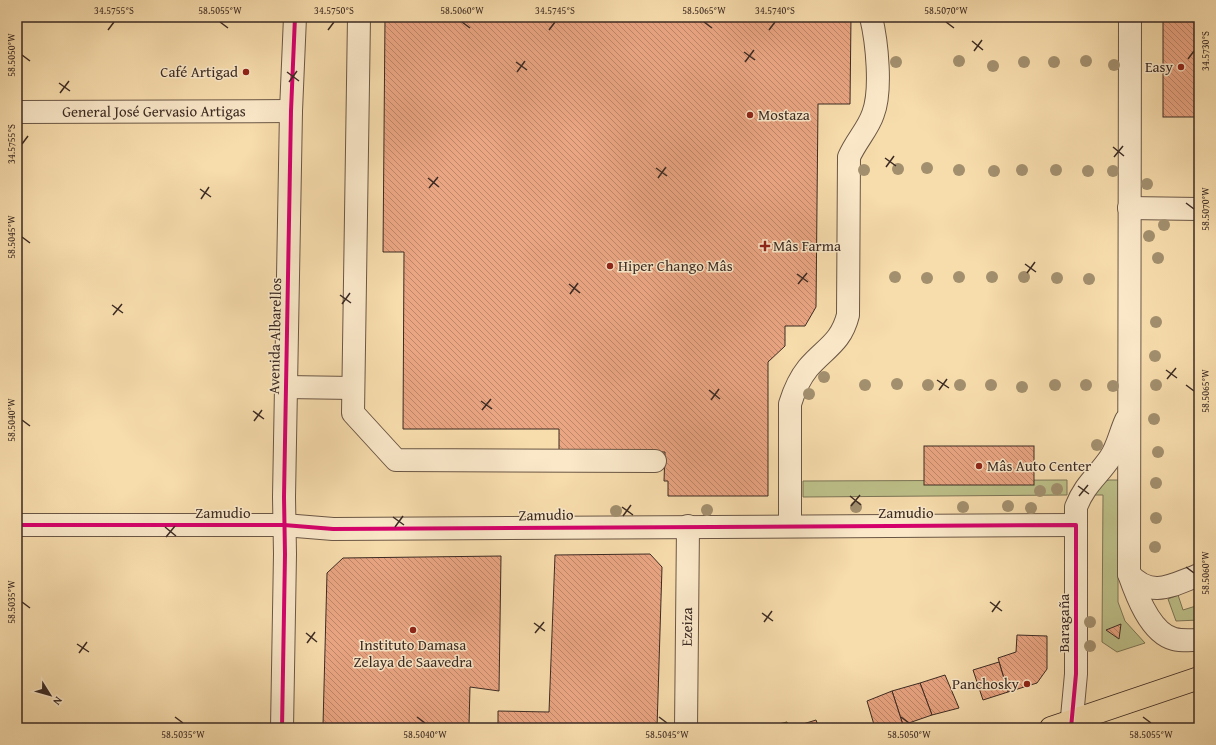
<svg xmlns="http://www.w3.org/2000/svg" width="1216" height="745" font-family="'Gentium Book Plus',serif">
<defs>
<pattern id="building-back-hatch" width="6" height="6" patternUnits="userSpaceOnUse"><rect width="6" height="6" fill="#eaa582"/><path d="M-1 5l2 2M0 0l6 6M5-1l2 2" fill="none" stroke="#bf876a"/></pattern>
</defs>
<rect width="100%" height="100%" fill="#f7dcac"/>
<filter id="stains"><feTurbulence type="fractalNoise" baseFrequency=".005" numOctaves="4"/><feColorMatrix values="0 0 0 0 .2 0 0 0 0 .09 0 0 0 0 .02 0 0 0 .5 -.17"/></filter>
<radialGradient id="worn" r=".72"><stop offset=".6" stop-color="#630" stop-opacity="0"/><stop offset="1" stop-color="#630" stop-opacity=".3"/></radialGradient>
<g fill="#bdc089" stroke="#7c7556">
<polygon points="1067,480 1067,495 803,497 803,481"/>
<polygon points="1109,480 1118,480 1118,602 1125,621 1145,643 1117,652 1102,642 1103,495 1092,495 1102,482"/>
<polygon points="1178,595 1183,610 1199,605 1199,620 1176,621 1168,599"/>
</g>
<g fill="url(#building-back-hatch)" stroke="#3b2a23">
<polygon points="385,17 851,17 850,104 818,104 816,307 805,326 785,326 785,346 768,362 768,496 668,496 668,481 664,481 665,452 559,452 559,429 403,429 404,252 383,252"/>
<rect x="1163" y="17" width="36" height="100"/>
<rect x="924" y="446" width="110" height="39"/>
<polygon points="650,554 662,567 657,728 498,728 498,711 549,712 555,555"/>
<polygon points="501,556 499,691 470,687 469,725 323,725 327,573 343,558"/>
<polygon points="1121,624 1119,639 1106,630"/>
<polygon points="1017,635 1047,636 1047,669 1037,683 1008,692 998,658 1016,652"/>
<polygon points="999,662 1008,692 983,700 973,670"/>
<polygon points="945,675 959,708 932,715 920,683"/>
<polygon points="920,683 932,715 903,725 892,691"/>
<polygon points="892,691 903,725 895,728 875,728 867,701"/>
<polygon points="816,720 819,728 790,728"/>
<polygon points="787,722 789,728 762,728"/>
</g>
<g fill="none" stroke-linecap="round" stroke-linejoin="round">
<defs>
<g id="minor">
<polyline points="359,17 353,413 396,460 655,461"/>
<path d="M1130 17 1129 574C1136 594 1150 633 1174 639 1182 641 1191 640 1199 640"/>
<path id="s1" d="M17 112 291 111"/>
<polyline points="1129,208 1199,209"/>
<polyline points="286,387 353,388"/>
<polyline points="17,525 284,525 333,529 1076,525"/>
<path d="M790 525V404C794 391 799 379 808 368 825 348 841 343 848 315L849 157C856 141 868 129 873 114 882 91 877 42 871 17"/>
<path d="M1129 574C1152 599 1172 585 1199 575"/>
<polyline points="282,728 285,554 284,497 291,111 295,17"/>
<path id="s2" d="M686 728 688 526"/>
<path d="M1071 728 1076 674V507C1085 484 1097 477 1110 458 1118 446 1120 433 1126 420"/>
</g>
<polyline id="major" points="1051,728 1199,678"/>
</defs>
<use href="#minor" stroke="#6a5645" stroke-width="24"/>
<use href="#major" stroke="#3b2a23" stroke-width="24"/>
<use href="#minor" stroke="#fae8c9" stroke-width="22"/>
<use href="#major" stroke="#f7dcac" stroke-width="22"/>
<defs>
<g id="cycleway">
<polyline points="17,525 284,525 333,529 1076,525 1076,674 1071,728"/>
<polyline points="282,728 285,554 284,497 291,111 295,17"/>
</g>
</defs>
<use href="#cycleway" stroke="#fae8c9" stroke-width="6"/>
<use href="#cycleway" stroke="#d6006c" stroke-width="4"/>
</g>
<g fill="#a28f6e">
<circle cx="959" cy="61" r="6"/>
<circle cx="1086" cy="61" r="6"/>
<circle cx="896" cy="62" r="6"/>
<circle cx="1024" cy="62" r="6"/>
<circle cx="1054" cy="62" r="6"/>
<circle cx="1114" cy="65" r="6"/>
<circle cx="993" cy="66" r="6"/>
<circle cx="927" cy="168" r="6"/>
<circle cx="898" cy="169" r="6"/>
<circle cx="864" cy="170" r="6"/>
<circle cx="959" cy="170" r="6"/>
<circle cx="1022" cy="170" r="6"/>
<circle cx="1056" cy="170" r="6"/>
<circle cx="994" cy="171" r="6"/>
<circle cx="1088" cy="171" r="6"/>
<circle cx="1113" cy="171" r="6"/>
<circle cx="1147" cy="184" r="6"/>
<circle cx="1164" cy="225" r="6"/>
<circle cx="1149" cy="236" r="6"/>
<circle cx="1158" cy="258" r="6"/>
<circle cx="895" cy="277" r="6"/>
<circle cx="959" cy="277" r="6"/>
<circle cx="992" cy="277" r="6"/>
<circle cx="1024" cy="277" r="6"/>
<circle cx="927" cy="278" r="6"/>
<circle cx="1057" cy="278" r="6"/>
<circle cx="1089" cy="279" r="6"/>
<circle cx="1156" cy="322" r="6"/>
<circle cx="1155" cy="356" r="6"/>
<circle cx="824" cy="377" r="6"/>
<circle cx="897" cy="384" r="6"/>
<circle cx="865" cy="385" r="6"/>
<circle cx="928" cy="385" r="6"/>
<circle cx="960" cy="385" r="6"/>
<circle cx="991" cy="385" r="6"/>
<circle cx="1055" cy="385" r="6"/>
<circle cx="1086" cy="385" r="6"/>
<circle cx="1156" cy="385" r="6"/>
<circle cx="1113" cy="386" r="6"/>
<circle cx="1022" cy="387" r="6"/>
<circle cx="809" cy="394" r="6"/>
<circle cx="1154" cy="419" r="6"/>
<circle cx="1097" cy="445" r="6"/>
<circle cx="1158" cy="452" r="6"/>
<circle cx="1156" cy="483" r="6"/>
<circle cx="1057" cy="489" r="6"/>
<circle cx="1040" cy="491" r="6"/>
<circle cx="1008" cy="506" r="6"/>
<circle cx="856" cy="507" r="6"/>
<circle cx="963" cy="507" r="6"/>
<circle cx="1031" cy="508" r="6"/>
<circle cx="707" cy="510" r="6"/>
<circle cx="616" cy="511" r="6"/>
<circle cx="1156" cy="518" r="6"/>
<circle cx="1155" cy="547" r="6"/>
<circle cx="1090" cy="622" r="6"/>
<circle cx="1090" cy="646" r="6"/>
</g>
<path fill="none" stroke="#3b2a23" stroke-width="1.5" d="M220 22 228 28M462 22 470 28M704 22 712 28M946 22 954 28M108 30 114 22M328 30 334 22M549 30 555 22M769 30 775 22M972 41 983 50M974 51 982 40M744 52 755 60M22 55 30 61M1188 59 1194 51M516 62 527 70M745 62 754 50M287 72 299 81M517 72 525 61M289 82 297 71M59 83 70 91M60 93 69 81M22 144 28 136M1113 147 1124 156M1114 157 1123 146M885 158 896 166M886 167 894 156M656 168 667 176M428 178 439 187M658 178 666 167M429 188 438 177M200 189 211 197M201 199 209 187M1186 203 1194 209M22 237 30 243M1025 264 1036 272M1027 273 1035 262M797 274 808 282M569 284 580 293M798 284 807 273M570 294 578 283M340 295 351 303M342 304 350 293M112 305 123 313M113 315 122 304M1166 370 1177 378M1167 379 1176 368M937 380 949 388M1186 385 1194 391M709 390 720 399M939 390 947 379M711 400 719 389M481 401 492 409M482 410 491 399M253 411 264 419M22 420 30 426M254 421 262 410M1078 486 1089 494M850 496 861 505M1079 496 1088 485M851 506 860 495M622 507 633 515M623 516 631 505M393 517 404 525M165 527 176 536M395 527 403 516M166 537 175 526M1186 567 1194 573M22 602 30 608M990 602 1002 611M992 612 1000 601M762 613 773 621M764 622 772 611M534 623 545 631M306 633 317 642M535 633 544 622M307 643 315 632M77 644 89 652M79 653 87 642M175 717 183 723M417 717 425 723M659 717 667 723M901 717 909 723M1143 717 1151 723"/>
<g fill="#8f2418" stroke="#fae8c9" stroke-width="1.5">
<circle cx="1181" cy="67" r="4"/>
<circle cx="246" cy="72" r="4"/>
<circle cx="750" cy="115" r="4"/>
<path d="M763 240h4v4h4v4h-4v4h-4v-4h-4v-4h4z"/>
<circle cx="610" cy="266" r="4"/>
<circle cx="979" cy="466" r="4"/>
<circle cx="413" cy="630" r="4"/>
<circle cx="1027" cy="684" r="4"/>
</g>
<g text-anchor="middle" stroke-width="3" stroke-linejoin="round" paint-order="stroke">
<g font-size="15" fill="#3b2a23" stroke="#fae8c9" text-anchor="start">
<text x="1173" y="72" text-anchor="end">Easy</text>
<text x="238" y="77" text-anchor="end">Café Artigad</text>
<text x="758" y="120">Mostaza</text>
<text x="773" y="251">Mâs Farma</text>
<text x="618" y="271">Hiper Chango Mâs</text>
<text x="987" y="471">Mâs Auto Center</text>
<text x="413" y="650" text-anchor="middle">Instituto Damasa<tspan x="413" dy="17">Zelaya de Saavedra</tspan></text>
<text x="1019" y="689" text-anchor="end">Panchosky</text>
</g>
<g font-size="15" fill="#3b2a23" stroke="#fae8c9">
<text dy="5" stroke="none"><textPath href="#s1" startOffset="137">General José Gervasio Artigas</textPath></text>
<text transform="translate(275 336) rotate(-89)" y="5">Avenida Albarellos</text>
<text x="223" y="518">Zamudio</text>
<text x="906" y="518">Zamudio</text>
<text transform="translate(546 515) rotate(-1)" y="5">Zamudio</text>
<text transform="translate(1064 623) rotate(-90)" y="5">Baragaña</text>
<text dy="5" stroke="none"><textPath href="#s2" startOffset="101">Ezeiza</textPath></text>
</g>
</g>
<rect width="1216" height="745" fill="none" stroke="#f7dcac" stroke-width="44"/>
<g transform="translate(50 695) rotate(127)" stroke="#fae8c9" stroke-width="3" paint-order="stroke">
<path d="M0-3L7 15L0 10L-7 15Z" fill="#3b2a23"/>
<text y="-6" font-size="11" font-weight="bold" text-anchor="middle" fill="#3b2a23">N</text>
</g>
<rect x="22" y="22" width="1172" height="701" fill="none" stroke="#3b2a23" stroke-width="1.5"/>
<g font-size="10" text-anchor="middle" fill="#3b2a23">
<text x="114" y="14">34.5755°S</text>
<text x="220" y="14">58.5055°W</text>
<text x="334" y="14">34.5750°S</text>
<text x="462" y="14">58.5060°W</text>
<text x="555" y="14">34.5745°S</text>
<text x="704" y="14">58.5065°W</text>
<text x="775" y="14">34.5740°S</text>
<text x="946" y="14">58.5070°W</text>
<text transform="translate(1205 51) rotate(-90)" y="4">34.5730°S</text>
<text transform="translate(11 55) rotate(-90)" y="4">58.5050°W</text>
<text transform="translate(11 144) rotate(-90)" y="4">34.5755°S</text>
<text transform="translate(1205 209) rotate(-90)" y="4">58.5070°W</text>
<text transform="translate(11 237) rotate(-90)" y="4">58.5045°W</text>
<text transform="translate(1205 391) rotate(-90)" y="4">58.5065°W</text>
<text transform="translate(11 420) rotate(-90)" y="4">58.5040°W</text>
<text transform="translate(1205 573) rotate(-90)" y="4">58.5060°W</text>
<text transform="translate(11 602) rotate(-90)" y="4">58.5035°W</text>
<text x="183" y="738">58.5035°W</text>
<text x="425" y="738">58.5040°W</text>
<text x="667" y="738">58.5045°W</text>
<text x="909" y="738">58.5050°W</text>
<text x="1151" y="738">58.5055°W</text>
</g>
<rect width="100%" height="100%" filter="url(#stains)"/>
<rect width="100%" height="100%" fill="url(#worn)"/>
</svg>
